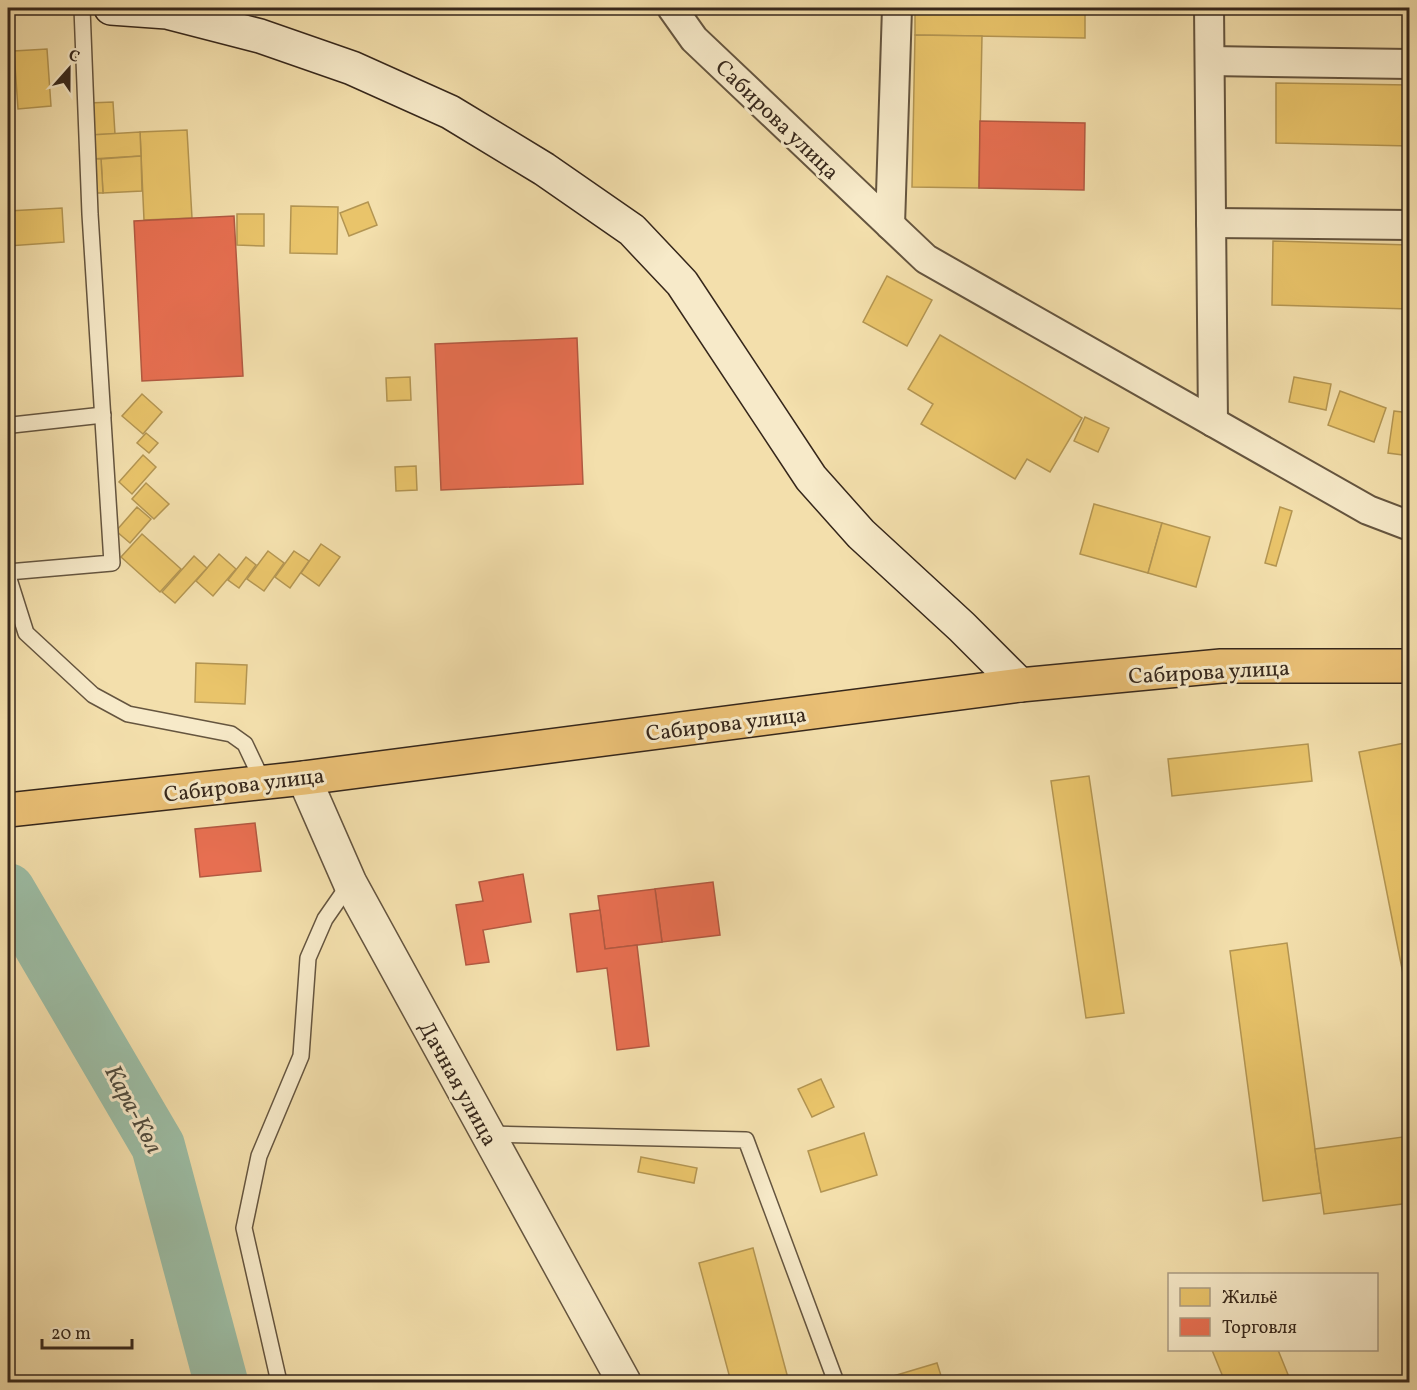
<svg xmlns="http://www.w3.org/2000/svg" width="1417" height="1390" font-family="Vollkorn,serif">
<rect width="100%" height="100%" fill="#f3dfac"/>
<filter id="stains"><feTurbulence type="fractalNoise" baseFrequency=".00333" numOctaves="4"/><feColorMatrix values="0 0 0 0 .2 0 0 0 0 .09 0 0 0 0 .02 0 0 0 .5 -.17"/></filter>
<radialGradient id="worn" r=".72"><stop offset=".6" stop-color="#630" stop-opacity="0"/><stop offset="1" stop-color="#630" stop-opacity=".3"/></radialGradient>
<g fill="#e9c46a" stroke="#b39552" stroke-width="1.5">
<polygon points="915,8 1085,8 1085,38 915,35"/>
<polygon points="915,35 982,36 979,188 912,187"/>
<polygon points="47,49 51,106 18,109 14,51"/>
<polygon points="1276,83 1410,85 1410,146 1276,143"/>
<polygon points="113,102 115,134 90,135 88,103"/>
<polygon points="187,130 192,218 144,220 140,132"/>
<polygon points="140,132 141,156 91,159 90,135"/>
<polygon points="141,156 142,191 103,193 101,159"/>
<polygon points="91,159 101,159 103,193 93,193"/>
<polygon points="368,202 377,225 349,236 340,213"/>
<polygon points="291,206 338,207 337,254 290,253"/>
<polygon points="62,208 64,242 8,246 8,211"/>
<polygon points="237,214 264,214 264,246 237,245"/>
<polygon points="1273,241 1410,245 1410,309 1272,305"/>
<polygon points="887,276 932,300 907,346 863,322"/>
<polygon points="940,335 1082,418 1050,472 1027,459 1015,479 921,424 933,404 908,389"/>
<polygon points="410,377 411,400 387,401 386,378"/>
<polygon points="1294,377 1331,384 1326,410 1289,402"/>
<polygon points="1340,391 1386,408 1374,442 1328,425"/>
<polygon points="142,394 162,412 143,434 122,416"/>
<polygon points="1394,411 1410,413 1410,456 1388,453"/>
<polygon points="1085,417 1109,428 1098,452 1074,441"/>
<polygon points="146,433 158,443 149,453 137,443"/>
<polygon points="143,455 156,467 132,494 119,482"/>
<polygon points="416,466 417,490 396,491 395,467"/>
<polygon points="146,483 169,504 154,519 132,499"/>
<polygon points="1094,504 1162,523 1148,573 1080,554"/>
<polygon points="137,507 151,519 130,543 116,531"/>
<polygon points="1280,507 1292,511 1276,566 1265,563"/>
<polygon points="1162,523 1210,537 1196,587 1148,573"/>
<polygon points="142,534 181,569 160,592 121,557"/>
<polygon points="321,544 340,557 319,586 301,573"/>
<polygon points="268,551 284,563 264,591 247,579"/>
<polygon points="294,551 309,561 290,588 275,577"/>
<polygon points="219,554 236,569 213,596 196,581"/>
<polygon points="194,556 207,568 175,603 162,592"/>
<polygon points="246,557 256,565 239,588 228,580"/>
<polygon points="196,663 247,665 245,704 195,702"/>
<polygon points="1410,742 1410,1009 1359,752"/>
<polygon points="1308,744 1312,781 1172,796 1168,759"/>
<polygon points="1089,776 1124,1013 1086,1018 1051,781"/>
<polygon points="1287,943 1321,1193 1263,1201 1230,951"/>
<polygon points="821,1079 834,1107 812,1117 798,1089"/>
<polygon points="864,1133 877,1175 821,1192 808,1151"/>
<polygon points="1410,1136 1410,1203 1324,1214 1315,1149"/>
<polygon points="641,1157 697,1168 694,1183 638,1172"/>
<polygon points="753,1248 789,1382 731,1382 699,1263"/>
<polygon points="1212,1350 1278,1350 1291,1382 1225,1382"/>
<polygon points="937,1363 943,1382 881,1382 880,1380"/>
</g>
<g fill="#e76f51" stroke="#b25941" stroke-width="1.5">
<polygon points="980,121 1085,123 1084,190 979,188"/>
<polygon points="234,216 243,376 142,381 134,221"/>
<polygon points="577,338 583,484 441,490 435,344"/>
<polygon points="255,823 261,871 200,877 195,829"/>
<polygon points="523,874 531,922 483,930 489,962 466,965 456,905 483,901 479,882"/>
<polygon points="713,882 720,935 662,942 655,889"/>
<polygon points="655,889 662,942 605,949 598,896"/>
<polygon points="600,910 605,949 637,945 649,1046 617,1050 607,968 577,972 570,914"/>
</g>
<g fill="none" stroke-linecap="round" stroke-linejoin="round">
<polyline stroke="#9cbda5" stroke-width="54" points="8,890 158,1146 221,1382"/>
<defs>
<g id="service">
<polyline points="12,425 103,415"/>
<polyline points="8,572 112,563 90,214 82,8"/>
<polyline points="8,576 26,633 93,695 128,714 231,734 245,744 263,782"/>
<polyline points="489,1134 746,1140 836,1382"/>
<polyline points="279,1382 244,1228 259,1156 301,1056 308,958 325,919 350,883"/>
</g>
<g id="minor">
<polyline points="672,8 694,39 926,259 1368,510 1410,526"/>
<polyline points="1209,8 1213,422"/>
<polyline points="1210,61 1410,64"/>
<polyline points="1211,223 1410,225"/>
<polyline points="890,225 897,8"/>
</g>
<polyline id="tertiary" points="304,778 350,883 624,1382"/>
<polyline id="secondary" points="111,8 167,12 260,36 352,68 450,112 544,169 632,230 682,283 811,478 861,534 962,627 1020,685"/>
<polyline id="trunk" points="8,810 304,778 1020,685 1221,666 1410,666"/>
</defs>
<use href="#service" stroke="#65553f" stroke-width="18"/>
<use href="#minor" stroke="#65553f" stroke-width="32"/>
<use href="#tertiary" stroke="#65553f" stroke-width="36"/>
<use href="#secondary" stroke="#36271b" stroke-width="36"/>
<use href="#trunk" stroke="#36271b" stroke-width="36"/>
<use href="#service" stroke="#f7eac9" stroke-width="15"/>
<use href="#minor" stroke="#f7eac9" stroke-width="28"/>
<use href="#tertiary" stroke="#f7eac9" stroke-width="33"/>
<use href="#secondary" stroke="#f7eac9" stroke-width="33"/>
<use href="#trunk" stroke="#eac076" stroke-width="33"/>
</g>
<g text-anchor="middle" stroke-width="6" stroke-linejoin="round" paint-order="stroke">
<g font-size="22" fill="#36271b" stroke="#f7eac9">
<text transform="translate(778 119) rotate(44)" y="8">Сабирова улица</text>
<text transform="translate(1209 671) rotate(-3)" y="8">Сабирова улица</text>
<text transform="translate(726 723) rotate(-7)" y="8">Сабирова улица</text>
<text transform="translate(244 784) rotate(-7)" y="8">Сабирова улица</text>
<text transform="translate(459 1083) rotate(61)" y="8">Дачная улица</text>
</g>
<g font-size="24" font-style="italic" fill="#504c3e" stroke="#f7eac9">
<text transform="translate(134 1109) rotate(62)" y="8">Кара-Көл</text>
</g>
</g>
<rect width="1417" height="1390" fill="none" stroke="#f3dfac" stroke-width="30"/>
<rect x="9" y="9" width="1399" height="1372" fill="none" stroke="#36271b" stroke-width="3"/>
<rect x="15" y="15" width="1387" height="1360" fill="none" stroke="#36271b" stroke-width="1.5"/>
<rect x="1168" y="1273" width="210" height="78" fill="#f7eac9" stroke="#aa9c83" stroke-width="1.5"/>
<rect x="1180" y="1288" width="30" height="18" fill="#e9c46a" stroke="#aa9c83" stroke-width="1.5"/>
<text x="1222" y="1303" font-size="18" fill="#36271b">Жильё</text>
<rect x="1180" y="1318" width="30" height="18" fill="#e76f51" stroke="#aa9c83" stroke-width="1.5"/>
<text x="1222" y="1333" font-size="18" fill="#36271b">Торговля</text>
<g transform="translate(69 69) rotate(21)" stroke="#f7eac9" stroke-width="4.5" paint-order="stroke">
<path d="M0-4.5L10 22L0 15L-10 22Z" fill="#36271b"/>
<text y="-9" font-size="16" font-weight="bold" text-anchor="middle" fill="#36271b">С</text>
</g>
<path d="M42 1339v9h90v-9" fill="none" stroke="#36271b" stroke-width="3"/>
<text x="51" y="1339" font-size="18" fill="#36271b" stroke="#f7eac9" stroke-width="4.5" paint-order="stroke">20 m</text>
<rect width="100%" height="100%" filter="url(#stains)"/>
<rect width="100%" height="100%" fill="url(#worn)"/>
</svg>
